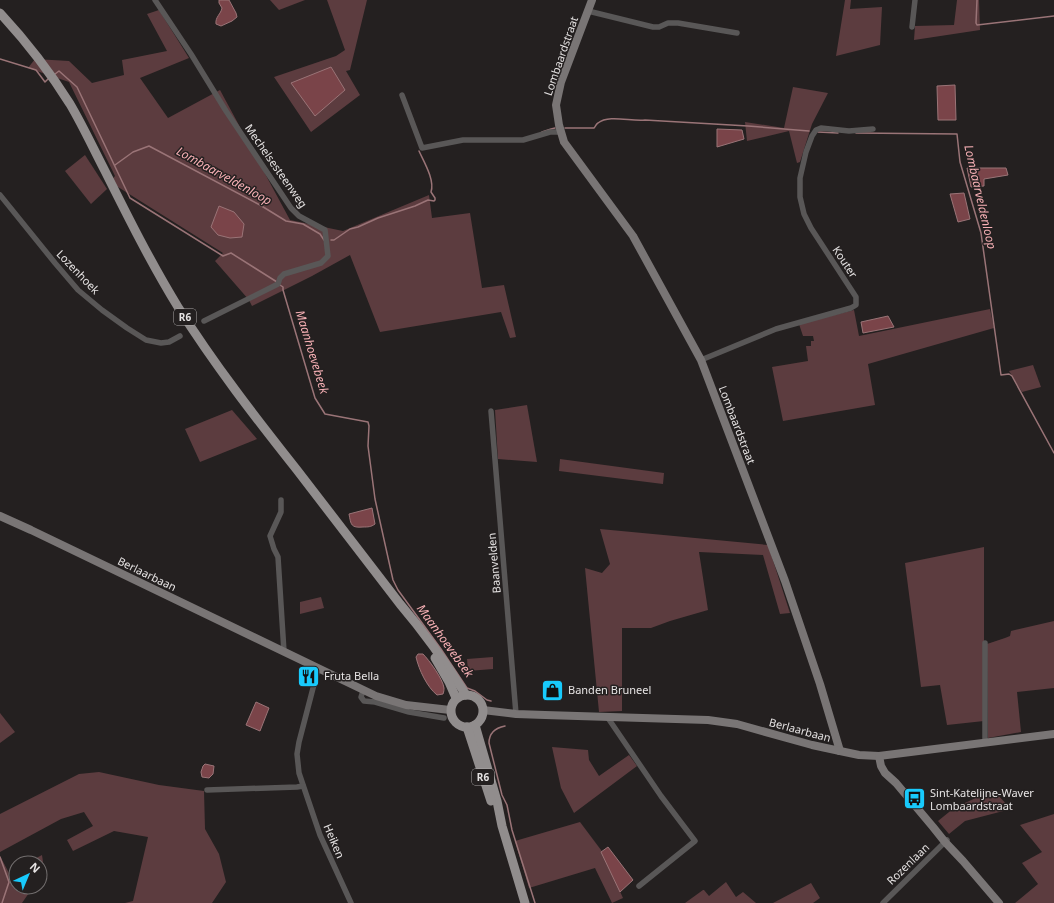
<svg xmlns="http://www.w3.org/2000/svg" width="1054" height="903" font-family="'Noto Sans',sans-serif">
<rect width="100%" height="100%" fill="#242020"/>
<g fill="#5c3c3f">
<polygon points="270,0 305,0 279,10"/>
<polygon points="327,0 367,0 350,70 346,71 360,95 311,132 274,77 336,56 345,50"/>
<polygon points="845,0 851,0 850,9 882,7 880,45 836,56"/>
<polygon points="957,0 979,0 980,30 914,40 915,26 954,25"/>
<polygon points="159,10 189,58 140,78 168,118 220,90 290,220 343,231 429,195 432,218 470,213 482,288 504,285 516,337 510,338 501,312 380,332 350,255 312,276 252,306 249,300 215,261 223,253 110,182 115,176 69,82 28,68 35,59 69,61 92,83 124,75 122,60 167,51 147,14"/>
<polygon points="793,87 828,93 812,124 800,162 797,163 789,131 747,141 745,122 784,128"/>
<polygon points="85,155 107,189 91,204 65,171"/>
<polygon points="990,309 994,328 868,364 875,405 783,421 772,367 808,361 806,346 811,346 811,341 814,341 813,336 803,336 799,324 854,310 859,336"/>
<polygon points="1033,365 1041,387 1022,392 1009,371"/>
<polygon points="527,405 537,462 498,459 495,410"/>
<polygon points="232,410 257,439 200,462 185,429"/>
<polygon points="560,459 664,473 663,484 559,471"/>
<polygon points="600,529 768,545 790,613 780,614 763,555 699,552 708,610 670,621 651,628 622,628 622,711 599,712 585,568 602,573 610,564"/>
<polygon points="984,547 984,721 947,725 940,685 921,687 905,563"/>
<polygon points="321,597 324,608 300,614 300,602"/>
<polygon points="1054,621 1054,688 1017,692 1021,732 988,738 987,644 1005,638 1010,636 1011,631"/>
<polygon points="493,657 493,669 468,671 467,659"/>
<polygon points="0,713 15,732 0,743"/>
<polygon points="552,747 588,750 589,760 599,776 629,755 637,766 574,813 561,788"/>
<polygon points="99,772 159,785 204,791 205,829 219,854 226,882 212,903 125,903 133,901 148,837 114,831 73,851 67,840 93,826 84,812 61,819 0,852 0,814 79,774"/>
<polygon points="993,790 1011,809 965,821 949,834 938,821 954,808"/>
<polygon points="1054,814 1054,903 1015,903 1038,884 1022,863 1042,852 1020,825"/>
<polygon points="580,822 601,850 623,898 612,903 595,868 529,888 515,841"/>
<polygon points="42,855 44,869 40,875 40,863 27,863"/>
<polygon points="0,856 9,873 16,869 16,887 33,887 22,903 0,903"/>
<polygon points="726,882 736,897 743,892 756,903 685,903 703,890 704,890 709,896"/>
<polygon points="811,883 820,898 813,903 773,903"/>
</g>
<g fill="#7a4449" stroke="#9a7477">
<path d="M219 0H229L236 13 237 17 232 21 221 26 216 24C215 17 221 14 222 8L219 3Z"/>
<polygon points="331,67 345,90 315,116 291,83"/>
<polygon points="955,85 956,120 938,120 937,86"/>
<polygon points="717,129 742,130 744,139 717,147"/>
<polygon points="967,168 1006,168 1008,175 984,179 984,186 971,187"/>
<polygon points="964,193 970,219 958,222 950,194"/>
<polygon points="219,206 234,212 244,224 242,237 230,238 218,235 211,227"/>
<polygon points="888,316 894,327 863,333 861,322"/>
<path d="M372 508 375 524C371 527 368 527 363 527 351 528 351 525 349 514Z"/>
<path d="M418 654H423C429 660 443 679 444 688 444 690 444 691 443 694L437 695C427 687 419 670 416 657Z"/>
<polygon points="256,702 269,708 260,731 246,725"/>
<polygon points="205,764 214,766 213,774 209,778 202,777 201,772 203,766"/>
<polygon points="608,847 633,880 620,892 601,852"/>
</g>
<g fill="none" stroke-linecap="round" stroke-linejoin="round">
<g stroke="#9a7477" stroke-width="1.5">
<polyline points="977,0 976,23 977,25 1054,16"/>
<polyline points="0,59 36,70 45,82 48,79"/>
<polyline points="55,74 59,71 77,87 130,198 223,256 231,253 277,282"/>
<path d="M565 128H594C596 126 596 124 598 123 609 114 632 122 645 120L748 126 809 131"/>
<polyline points="542,132 551,129 555,128"/>
<polyline points="818,132 838,133"/>
<polyline points="856,133 957,134 960,162 981,233 1001,375 1009,374 1012,376 1054,453"/>
<polyline points="115,165 133,152 149,146 260,205 286,221 303,224 320,234 324,240"/>
<path d="M331 240H334L350 229 358 227 378 218 415 206 428 200 434 201 435 200V198L431 192C435 180 424 162 419 151"/>
<polyline points="280,285 283,287 283,290 315,398 325,414 368,422 369,426 368,446 375,499 393,580 398,590 441,649 467,688 475,691 487,700 491,701"/>
<path d="M505 726C495 728 489 733 489 743L502 795 507 805 512 830 535 903"/>
<polyline points="0,857 9,882 2,903"/>
</g>
<g stroke="#595757" stroke-width="5.5">
<polyline points="155,0 191,54 226,111 291,208 299,216 325,230 328,256 321,263 284,274 280,278 278,284 204,321"/>
<polyline points="588,11 653,27 659,27 668,23 678,23 737,33"/>
<polyline points="912,27 915,0"/>
<polyline points="402,95 422,148 463,140 523,140 550,132 561,132"/>
<polyline points="0,195 55,263 78,290 102,310 127,328 146,340 161,343 169,342 180,336"/>
<polyline points="701,360 776,329 851,308 856,305 856,297 811,228 804,214 800,197 800,178 806,152 812,136 816,130 821,128 849,131 873,129"/>
<polyline points="491,411 516,714"/>
<polyline points="281,500 281,512 270,536 274,549 278,557 284,652"/>
<polyline points="985,643 985,743"/>
<polyline points="318,669 299,742 297,754 299,773 320,835 351,903"/>
<polyline points="363,691 361,697 364,701 375,702 409,712 444,718"/>
<polyline points="608,718 661,796 695,841 639,886"/>
<polyline points="207,790 297,787 303,786"/>
<polyline points="883,903 947,840"/>
</g>
<g stroke="#797575" stroke-width="8">
<polyline points="592,0 561,82 556,105 559,125 564,142 633,236 701,360 785,581 820,684 840,751"/>
<polyline points="0,516 31,530 376,696 406,705 450,710"/>
<polyline points="483,710 516,714 545,715 708,720 737,724 812,745 840,751 859,755 879,756 1054,734"/>
<polyline points="879,756 881,766 885,773 896,783 933,827 945,842 963,861 999,903"/>
</g>
<g stroke="#918d8d" stroke-width="9">
<path d="M0 13C26 41 50 72 70 104 83 126 93 148 105 171 128 217 151 263 178 307 214 364 255 417 297 470 331 514 365 559 400 604 424 632 446 663 466 695"/>
<polyline points="435,658 449,682 456,698"/>
<circle cx="467" cy="711" r="16"/>
<polyline points="475,725 497,801 502,826 525,903"/>
<polyline points="467,727 491,801"/>
</g>
</g>
<defs>
<symbol id="restaurant-square" viewBox="-11 -11 22 22"><rect x="-9" y="-9" width="18" height="18" rx="4" fill="#18cafc" stroke="#242020"/><path d="M-5-6h1v4h1v-4h1v4h1v-4h1v5L-1.5 .5V6h-2V.5L-5-1ZM5-6V6H3V1.5H1.5Q1.5-4 5-6Z" fill="#111"/></symbol>
<symbol id="shop-square" viewBox="-11 -11 22 22"><rect x="-9" y="-9" width="18" height="18" rx="4" fill="#18cafc" stroke="#242020"/><path d="M-5-2.5h2.3a2.7 3.5 0 0 1 5.4 0H5L5.5 6h-11ZM-1.5-2.5h3a1.5 2.3 0 0 0-3 0Z" fill="#111"/></symbol>
<symbol id="bus-square" viewBox="-11 -11 22 22"><rect x="-9" y="-9" width="18" height="18" rx="4" fill="#18cafc" stroke="#242020"/><path d="M-5-6H5V4H4V6H2V4H-2V6H-4V4H-5ZM-3.5-4V0h7V-4ZM-3.5 1.2v1.5H-2V1.2ZM2 1.2v1.5H3.5V1.2Z" fill="#111"/></symbol>
</defs>
<g fill-rule="evenodd">
<use href="#restaurant-square" x="296" y="664" width="25" height="25"/>
<use href="#shop-square" x="540" y="678" width="25" height="25"/>
<use href="#bus-square" x="902" y="786" width="25" height="25"/>
</g>
<g text-anchor="middle" stroke-width="3" stroke-linejoin="round" paint-order="stroke">
<g fill="#242020" stroke="#aca8a8" stroke-width="1">
<rect x="174" y="309" width="22" height="16" rx="3"/>
<rect x="472" y="769" width="22" height="16" rx="3"/>
</g>
<g font-size="10" font-weight="bold" fill="#e6e3e3">
<text x="185" y="321">R6</text>
<text x="483" y="781">R6</text>
</g>
<g font-size="11" fill="#e6e3e3" stroke="#242020">
<text transform="translate(561 56) rotate(-71)" y="4">Lombaardstraat</text>
<text transform="translate(276 166) rotate(55)" y="4">Mechelsesteenweg</text>
<text transform="translate(845 262) rotate(57)" y="4">Kouter</text>
<text transform="translate(78 272) rotate(46)" y="4">Lozenhoek</text>
<text transform="translate(737 425) rotate(69)" y="4">Lombaardstraat</text>
<text transform="translate(494 563) rotate(-95)" y="4">Baanvelden</text>
<text transform="translate(147 574) rotate(26)" y="4">Berlaarbaan</text>
<text transform="translate(800 730) rotate(15)" y="4">Berlaarbaan</text>
<text transform="translate(334 841) rotate(67)" y="4">Heiken</text>
<text transform="translate(908 864) rotate(-44)" y="4">Rozenlaan</text>
</g>
<g font-size="11" fill="#e6e3e3" stroke="#242020" text-anchor="start">
<text x="324" y="680">Fruta Bella</text>
<text x="568" y="694">Banden Bruneel</text>
<text x="930" y="797">Sint-Katelijne-Waver<tspan x="930" dy="13">Lombaardstraat</tspan></text>
</g>
<g font-size="12" font-style="italic" fill="#f7b0b5" stroke="#242020">
<text transform="translate(224 176) rotate(29)" y="4">Lombaarveldenloop</text>
<text transform="translate(980 197) rotate(77)" y="4">Lombaarveldenloop</text>
<text transform="translate(312 352) rotate(73)" y="4">Maanhoevebeek</text>
<text transform="translate(445 641) rotate(54)" y="4">Maanhoevebeek</text>
</g>
</g>
<g transform="translate(28 875) rotate(44)"><circle r="19" fill="#242020" stroke="#726e6e"/>
<path d="M0-3L7 15L0 10L-7 15Z" fill="#18cafc"/>
<text y="-6" font-size="11" font-weight="bold" text-anchor="middle" fill="#e6e3e3">N</text>
</g>
</svg>
